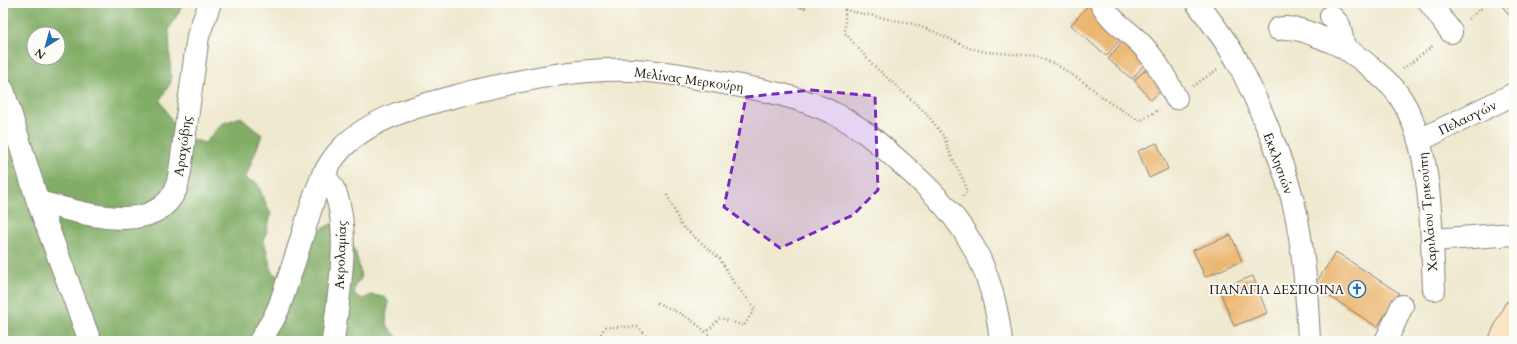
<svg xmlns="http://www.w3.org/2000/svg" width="1517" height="344" font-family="Cardo,serif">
<rect width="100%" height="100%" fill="#fdfcf7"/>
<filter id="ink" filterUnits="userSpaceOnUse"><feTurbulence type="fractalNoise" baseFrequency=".025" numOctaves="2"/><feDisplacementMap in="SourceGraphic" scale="8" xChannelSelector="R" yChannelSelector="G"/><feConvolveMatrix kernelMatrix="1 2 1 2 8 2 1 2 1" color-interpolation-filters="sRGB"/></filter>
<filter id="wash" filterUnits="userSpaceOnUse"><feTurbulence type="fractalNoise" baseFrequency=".012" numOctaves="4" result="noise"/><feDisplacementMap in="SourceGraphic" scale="16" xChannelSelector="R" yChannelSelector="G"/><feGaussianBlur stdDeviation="0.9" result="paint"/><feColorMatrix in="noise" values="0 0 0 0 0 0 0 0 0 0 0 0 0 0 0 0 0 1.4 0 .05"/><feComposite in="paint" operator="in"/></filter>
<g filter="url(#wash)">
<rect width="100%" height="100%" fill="#efe9cf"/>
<path fill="#81ad66" stroke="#4e6441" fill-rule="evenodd" d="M3 3H184L169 29 171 82 160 100 181 137 205 143 221 124 241 117 262 135 245 179 257 183 271 215 264 240 272 273 291 282 312 234 331 224C353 239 358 253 361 279L355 285 354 295 363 299 371 295 385 297 389 303C386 313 384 322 391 331 395 335 398 336 399 341H3ZM34 34H58V58H34Z"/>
<g id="blocks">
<g fill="#ebb66f">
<polygon points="789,3 807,3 805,9"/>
<polygon points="1090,3 1126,33 1106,56 1071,25"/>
<polygon points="1500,3 1514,3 1514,22"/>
<polygon points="1125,38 1149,58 1132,79 1108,59"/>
<polygon points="1148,68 1165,87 1151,100 1134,80"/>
<polygon points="1157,143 1168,169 1149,178 1138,151"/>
<polygon points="1231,235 1242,261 1205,277 1193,250"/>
<polygon points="1336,252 1399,293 1377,327 1314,286"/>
<polygon points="1253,276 1267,313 1234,326 1219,289"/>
</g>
</g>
</g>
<g filter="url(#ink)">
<use href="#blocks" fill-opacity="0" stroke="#868276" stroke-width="1"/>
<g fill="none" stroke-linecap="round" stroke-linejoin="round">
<defs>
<g id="street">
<path d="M1101 3C1112 23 1127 29 1142 45 1156 60 1166 79 1176 98"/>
<path d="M1197 3C1212 23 1229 44 1240 66 1260 106 1283 161 1294 205 1304 249 1307 296 1309 341"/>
<polyline points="1430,3 1451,32"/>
<polyline points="1331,16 1339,25 1344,47"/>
<path d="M1278 29C1295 25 1314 35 1330 41 1347 48 1359 57 1373 69 1380 76 1388 82 1395 90 1433 138 1431 229 1434 289"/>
<polyline points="3,90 38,202 90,341"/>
<polyline points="1420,140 1514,94"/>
<path d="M323 174C327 179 332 185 335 192 351 231 338 299 333 341"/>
<path d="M38 202C78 211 153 239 176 189 178 183 179 176 180 171L198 36 210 3"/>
<polyline points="1432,240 1514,234"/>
<path d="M260 341 274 318 279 307C288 281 297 254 305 227 314 199 320 171 342 148 376 113 431 103 476 91 527 79 579 68 632 70 664 71 697 78 729 84 764 90 801 97 833 113 863 127 887 151 911 172 966 221 993 267 1001 341"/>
<polyline points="1386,341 1402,306"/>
</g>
<polyline id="secondary" points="1500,341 1514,311"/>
</defs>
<use href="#street" stroke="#868276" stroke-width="24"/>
<use href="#secondary" stroke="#868276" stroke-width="24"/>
<g stroke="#868276" stroke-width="2.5" stroke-dasharray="1 3" stroke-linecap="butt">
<polyline points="845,10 845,3"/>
<polyline points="1468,19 1488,3"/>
<polyline points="1403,69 1434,45"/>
<polyline points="1193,86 1217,70"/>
<polyline points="667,195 681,225 720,259 734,283 755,308 744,326 720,318 707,332"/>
<polyline points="963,196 966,194 966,186 948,149 944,136 925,112 873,65 845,33 845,10 913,24 935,32 969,48 986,52 1035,56 1057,65 1085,83 1110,103 1140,121 1159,109"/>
<path d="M657 303C677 311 701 323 713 341"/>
<polyline points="597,341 605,327 638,327 652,341"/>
</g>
<use href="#street" stroke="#fff" stroke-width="22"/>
<use href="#secondary" stroke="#fce5c4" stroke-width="22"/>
</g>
</g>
<path fill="#7b2cbf" fill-opacity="0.2" stroke="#7b2cbf" stroke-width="3" stroke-dasharray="8 5" stroke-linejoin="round" d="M811 90 875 96 878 190 853 215 780 248 724 207 739 134 746 97Z"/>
<defs>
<symbol id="church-ring" viewBox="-11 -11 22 22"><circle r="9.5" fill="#fdfcf7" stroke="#1f6fb2" stroke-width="1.5"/><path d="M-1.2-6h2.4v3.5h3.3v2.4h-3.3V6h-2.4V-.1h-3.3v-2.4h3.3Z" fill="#1f6fb2"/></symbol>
</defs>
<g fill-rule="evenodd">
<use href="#church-ring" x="1347" y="279" width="20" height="20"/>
</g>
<g text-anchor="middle" stroke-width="3.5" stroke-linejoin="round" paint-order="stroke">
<g font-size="13" fill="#1c1c1c" stroke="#fdfcf7">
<text transform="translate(689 79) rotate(8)" y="5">Μελίνας Μερκούρη</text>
<text transform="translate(1467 117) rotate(-26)" y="5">Πελασγών</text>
<text transform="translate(182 146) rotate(-82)" y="5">Αραχώβης</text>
<text transform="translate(1279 163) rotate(70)" y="5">Εκκλησιών</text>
<text transform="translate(1427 212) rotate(-95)" y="5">Χαριλάου Τρικούπη</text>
<text transform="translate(340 255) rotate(-88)" y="5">Ακρολαμίας</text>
</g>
<g font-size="13" fill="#1c1c1c" stroke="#fdfcf7" text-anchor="end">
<text x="1344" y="294">ΠΑΝΑΓΙΑ ΔΕΣΠΟΙΝΑ</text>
</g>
</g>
<rect width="1517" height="344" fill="none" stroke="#fdfcf7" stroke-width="16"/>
<g transform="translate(46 46) rotate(217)"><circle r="19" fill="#fdfcf7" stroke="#a3a29f"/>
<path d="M0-3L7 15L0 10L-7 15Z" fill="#1f6fb2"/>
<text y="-6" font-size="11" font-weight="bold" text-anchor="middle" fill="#1c1c1c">N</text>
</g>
</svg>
